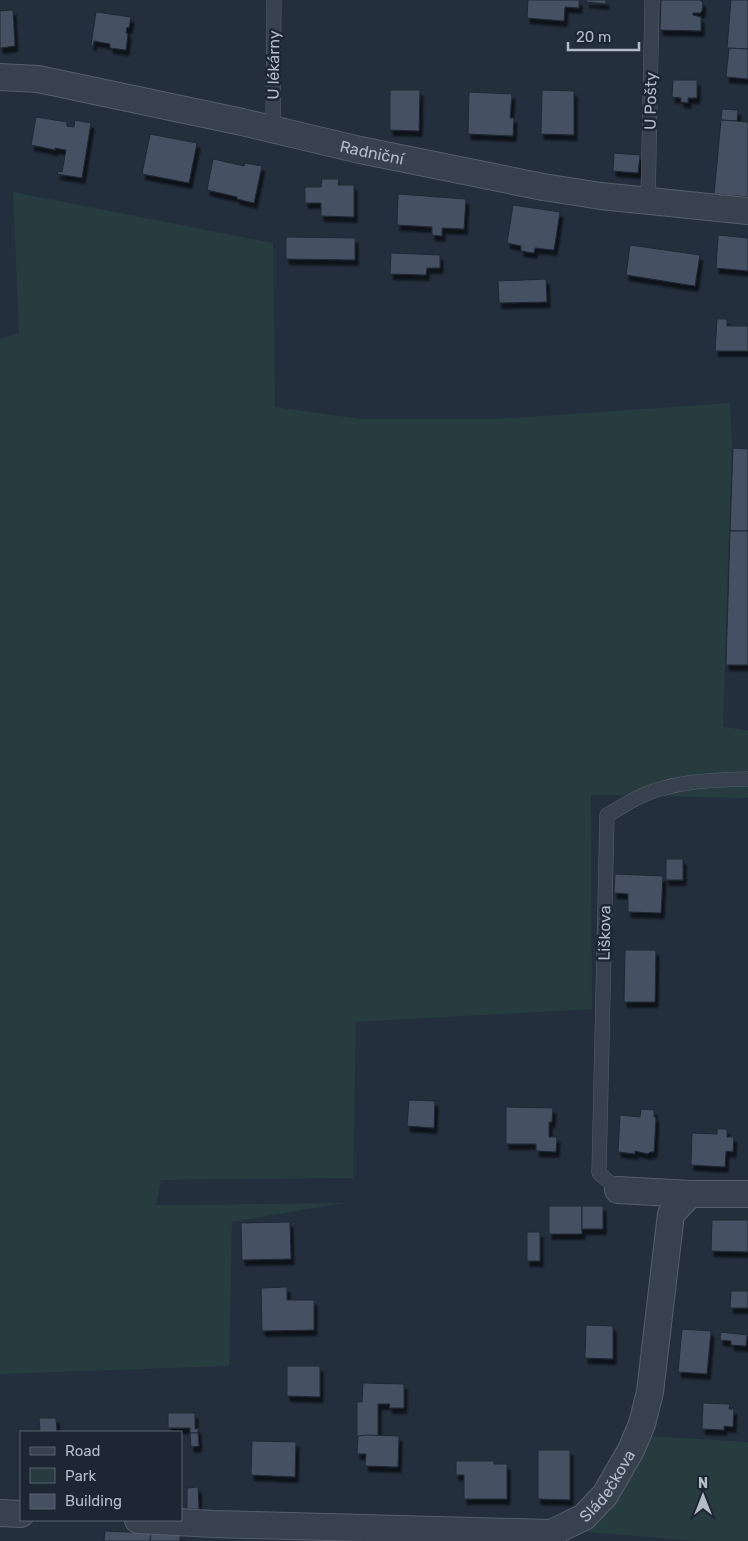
<svg xmlns="http://www.w3.org/2000/svg" width="748" height="1541" font-family="Rubik,sans-serif">
<defs>
<filter id="shadow"><feDropShadow dx="3" dy="5.5" stdDeviation="1" flood-color="#0009"/></filter>
</defs>
<rect width="100%" height="100%" fill="#242f3e"/>
<g fill="#263c3f">
<polygon points="13,192 273,243 275,407 361,419 496,419 730,403 732,442 723,727 748,730 748,798 591,795 592,1009 356,1022 353,1178 161,1180 156,1205 344,1203 232,1222 229,1366 0,1374 0,339 19,333"/>
<polygon points="649,1436 748,1442 748,1541 696,1541 585,1532 608,1510"/>
</g>
<g fill="#455162" stroke="#1f2835" filter="url(#shadow)">
<polygon points="528,0 579,0 579,8 565,7 564,21 527,18"/>
<polygon points="586,0 606,0 606,4 586,2"/>
<polygon points="661,0 700,0 703,3 702,11 700,13 693,13 693,15 701,17 701,31 660,30"/>
<polygon points="731,0 748,0 748,49 727,48"/>
<polygon points="13,10 15,46 0,48 0,11"/>
<polygon points="96,12 131,17 129,28 127,27 126,33 128,34 126,50 110,48 110,44 94,41 93,46 91,45"/>
<polygon points="729,48 748,49 748,79 726,77"/>
<polygon points="673,80 697,80 697,98 688,98 688,103 681,102 681,98 672,97"/>
<polygon points="390,90 420,90 419,131 390,130"/>
<polygon points="542,90 574,91 574,135 541,134"/>
<polygon points="469,92 512,94 510,118 514,118 513,136 468,134"/>
<polygon points="722,109 738,110 737,121 721,120"/>
<polygon points="36,117 67,122 67,126 74,127 75,120 91,123 82,178 57,174 58,171 62,172 66,150 55,148 55,150 31,145"/>
<polygon points="721,120 748,122 748,197 714,194"/>
<polygon points="150,134 197,143 189,183 142,174"/>
<polygon points="614,153 640,155 638,173 613,171"/>
<polygon points="213,159 244,166 245,163 262,166 254,203 237,199 237,197 207,190"/>
<polygon points="322,179 339,179 338,185 354,185 354,217 321,216 321,203 305,203 305,187 321,187"/>
<polygon points="398,194 466,199 464,229 442,228 442,236 432,235 432,227 397,225"/>
<polygon points="513,205 560,212 554,250 535,248 534,253 521,251 521,246 507,243"/>
<polygon points="718,235 748,238 748,271 716,268"/>
<polygon points="286,237 355,238 355,260 286,259"/>
<polygon points="630,245 700,255 695,286 626,275"/>
<polygon points="391,253 440,255 440,268 427,268 426,275 390,274"/>
<polygon points="546,279 547,302 499,303 498,281"/>
<polygon points="717,319 727,319 727,326 748,326 748,351 715,351"/>
<polygon points="733,448 748,449 748,531 730,531"/>
<polygon points="730,531 748,531 748,665 726,665"/>
<rect x="666" y="859" width="17" height="21"/>
<polygon points="615,874 663,876 661,913 628,912 628,894 614,893"/>
<polygon points="625,950 656,950 655,1002 624,1002"/>
<polygon points="409,1100 435,1101 434,1128 407,1126"/>
<polygon points="506,1107 553,1108 552,1122 549,1122 549,1137 557,1137 556,1152 536,1151 536,1144 506,1144"/>
<polygon points="641,1109 654,1110 654,1117 656,1117 654,1152 650,1152 648,1154 635,1151 635,1154 618,1152 620,1115 640,1117"/>
<polygon points="717,1129 727,1129 727,1137 734,1137 733,1152 726,1151 725,1167 691,1165 692,1133 717,1134"/>
<rect x="549" y="1206" width="33" height="28"/>
<rect x="582" y="1206" width="21" height="23"/>
<polygon points="712,1220 748,1220 748,1252 711,1251"/>
<polygon points="290,1222 291,1259 242,1260 241,1223"/>
<rect x="527" y="1232" width="13" height="29"/>
<polygon points="287,1287 287,1300 314,1300 314,1330 262,1331 261,1288"/>
<polygon points="731,1291 748,1291 748,1308 730,1308"/>
<polygon points="586,1325 613,1326 613,1359 585,1358"/>
<polygon points="682,1329 711,1331 707,1374 678,1372"/>
<polygon points="721,1332 747,1335 746,1346 731,1345 731,1341 720,1340"/>
<polygon points="287,1366 320,1366 320,1397 287,1396"/>
<polygon points="363,1383 404,1384 404,1408 389,1408 390,1404 378,1404 378,1436 357,1437 357,1402 362,1402"/>
<polygon points="703,1403 730,1404 729,1409 734,1409 733,1427 724,1426 724,1430 702,1429"/>
<polygon points="168,1413 195,1413 195,1429 198,1428 198,1433 190,1433 190,1428 168,1428"/>
<polygon points="39,1418 56,1418 57,1432 40,1432"/>
<polygon points="190,1433 198,1433 199,1446 191,1447"/>
<polygon points="366,1435 399,1436 398,1467 365,1466 366,1454 357,1454 358,1436"/>
<polygon points="252,1441 296,1442 295,1477 251,1475"/>
<polygon points="538,1450 570,1450 570,1500 538,1499"/>
<polygon points="456,1461 494,1461 494,1464 507,1464 507,1499 464,1499 464,1475 456,1475"/>
<polygon points="198,1487 199,1509 187,1509 187,1488"/>
<polygon points="105,1531 151,1533 150,1541 104,1541"/>
<polygon points="151,1533 180,1535 180,1541 150,1541"/>
</g>
<g fill="none" stroke-linecap="round" stroke-linejoin="round">
<defs>
<g id="lane">
<polyline points="273,129 274,0"/>
<polyline points="648,201 652,0"/>
<path d="M618 1190 599 1173 607 815C617 810 627 803 637 798 671 781 711 780 748 779"/>
</g>
<g id="street">
<path id="s1" d="M0 77 38 79 242 122 360 150 543 187 601 196 748 211"/>
<polyline points="618,1190 690,1194 748,1194"/>
<polyline points="0,1513 21,1514"/>
<path id="s2" d="M138 1520 214 1524 551 1533 584 1517 605 1495 631 1450 642 1424 650 1392 671 1214 690 1194"/>
</g>
</defs>
<use href="#lane" stroke="#565f6c" stroke-width="15"/>
<use href="#street" stroke="#565f6c" stroke-width="28"/>
<use href="#lane" stroke="#38414e" stroke-width="14"/>
<use href="#street" stroke="#38414e" stroke-width="26"/>
</g>
<g text-anchor="middle" stroke-width="5" stroke-linejoin="round" paint-order="stroke">
<g font-size="16" fill="#b4bcc9" stroke="#1d2633">
<text transform="translate(273 65) rotate(-89)" y="6">U lékárny</text>
<text transform="translate(650 101) rotate(-89)" y="6">U Pošty</text>
<text dy="6" stroke="none"><textPath href="#s1" startOffset="380">Radniční</textPath></text>
<text transform="translate(604 933) rotate(-89)" y="6">Liškova</text>
<text dy="6" stroke="none"><textPath href="#s2" startOffset="489">Sládečkova</textPath></text>
</g>
</g>
<rect x="20" y="1431" width="162" height="90" fill="#1d2633" stroke="#59626f"/>
<rect x="30" y="1447" width="25" height="8" fill="#38414e" stroke="#59626f"/>
<text x="65" y="1456" font-size="15" fill="#b4bcc9">Road</text>
<rect x="30" y="1468" width="25" height="15" fill="#263c3f" stroke="#59626f"/>
<text x="65" y="1481" font-size="15" fill="#b4bcc9">Park</text>
<rect x="30" y="1494" width="25" height="15" fill="#455162" stroke="#59626f"/>
<text x="65" y="1506" font-size="15" fill="#b4bcc9">Building</text>
<g transform="translate(703 1496)" stroke="#1d2633" stroke-width="4" paint-order="stroke">
<path d="M0-4L9 19L0 12L-9 19Z" fill="#b4bcc9"/>
<text y="-8" font-size="14" font-weight="bold" text-anchor="middle" fill="#b4bcc9">N</text>
</g>
<path d="M568 42v8h71v-8" fill="none" stroke="#b4bcc9" stroke-width="2.5"/>
<text x="576" y="42" font-size="15" fill="#b4bcc9" stroke="#1d2633" stroke-width="4" paint-order="stroke">20 m</text>
</svg>
